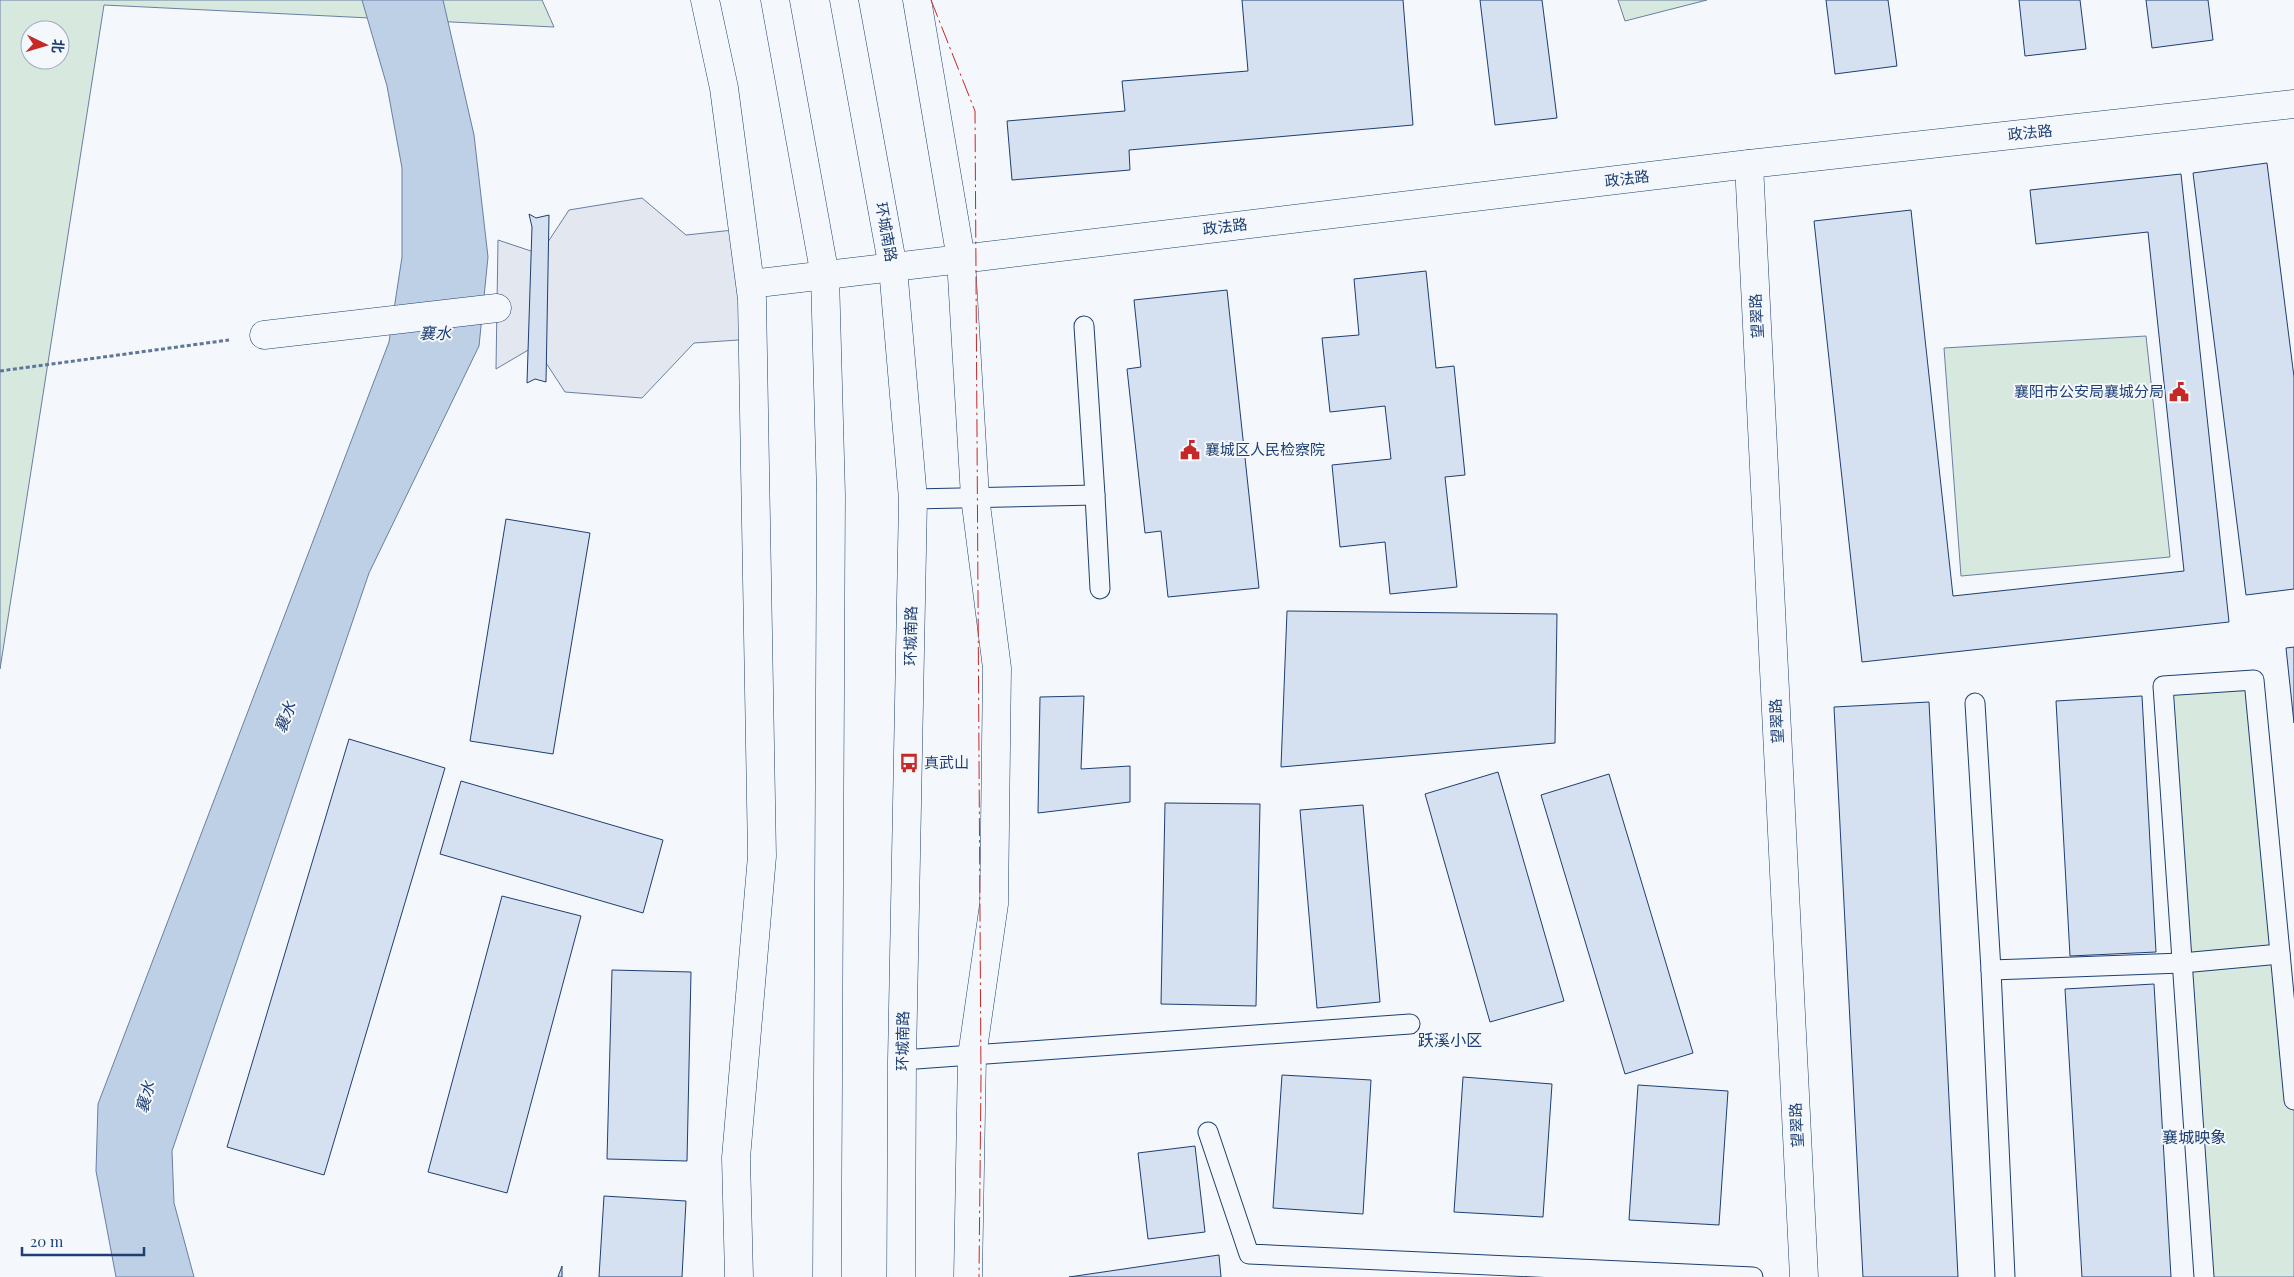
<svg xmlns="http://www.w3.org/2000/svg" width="2294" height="1277" font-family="'Playfair Display','Noto Sans SC',serif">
<rect width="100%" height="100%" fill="#f4f7fb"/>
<g fill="#d7e8df" stroke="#687fa3" fill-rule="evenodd">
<path d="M0 0H542L554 27 104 5 0 669ZM30 30H60V60H30Z"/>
<polygon points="1618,0 1707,0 1625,21"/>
<polygon points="2146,336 2170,557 1961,576 1944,348"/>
<polygon points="2254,680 2294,1099 2294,1277 2204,1277 2163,686"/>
</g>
<polygon fill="#e3e8f0" stroke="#687fa3" points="642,198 686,235 743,229 753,339 694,343 642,398 565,392 535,346 496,369 498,240 540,254 569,210"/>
<polygon fill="#bed0e5" stroke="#687fa3" points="362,0 443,0 474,135 488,257 479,346 369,573 172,1151 174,1203 194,1277 116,1277 96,1171 98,1104 389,342 402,257 402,168 387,86"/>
<g fill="#d5e0f0" stroke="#1d3f73">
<polygon points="1242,0 1403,0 1413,125 1129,150 1130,170 1012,180 1007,121 1125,111 1122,81 1248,71"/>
<polygon points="1480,0 1542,0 1557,118 1495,125"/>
<polygon points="1826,0 1888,0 1897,66 1835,74"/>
<polygon points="2019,0 2080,0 2086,49 2025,56"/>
<polygon points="2146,0 2208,0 2213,40 2152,48"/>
<polygon points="2267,163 2294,377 2294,589 2246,595 2193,173"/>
<polygon points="2181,174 2229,622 1862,662 1814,221 1911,210 1953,596 2184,571 2148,232 2036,244 2030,190"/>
<polygon points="529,214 536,218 549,215 546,382 535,379 527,383 532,227"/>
<polygon points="1426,271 1436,368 1454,366 1465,475 1445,477 1457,587 1390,594 1385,542 1340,547 1332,465 1391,459 1385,406 1330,412 1322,338 1359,335 1354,279"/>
<polygon points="1227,290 1259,588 1168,597 1161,531 1145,533 1127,369 1141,367 1134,300"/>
<polygon points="506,519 590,533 553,754 470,741"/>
<polygon points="1287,611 1557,614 1555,743 1281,767"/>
<polygon points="2294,647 2294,723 2286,648"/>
<polygon points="1084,696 1081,769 1130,766 1130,802 1038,813 1040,697"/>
<polygon points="2142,696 2156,952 2070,956 2056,701"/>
<polygon points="1929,702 1958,1277 1863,1277 1834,707"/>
<polygon points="349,739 445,768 324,1175 227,1147"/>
<polygon points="1498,772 1564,1001 1490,1022 1425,794"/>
<polygon points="1609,774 1693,1053 1625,1074 1541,795"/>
<polygon points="461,781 663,840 643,913 440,854"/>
<polygon points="1165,803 1260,804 1256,1006 1161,1004"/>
<polygon points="1363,805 1380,1002 1317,1008 1300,810"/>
<polygon points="502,896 581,916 507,1193 428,1172"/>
<polygon points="612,970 691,972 687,1161 607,1159"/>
<polygon points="2154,984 2171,1277 2082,1277 2065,989"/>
<polygon points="1282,1075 1371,1080 1363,1214 1273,1208"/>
<polygon points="1463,1077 1552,1084 1543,1217 1454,1212"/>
<polygon points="1638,1085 1728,1091 1719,1225 1629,1220"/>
<polygon points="1195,1146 1205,1232 1148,1239 1138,1153"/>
<polygon points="604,1196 686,1201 682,1277 599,1277"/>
<polygon points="1219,1255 1221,1277 1069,1277"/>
<polygon points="562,1266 562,1277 558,1277"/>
</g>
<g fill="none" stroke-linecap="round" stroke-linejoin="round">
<defs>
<g id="service">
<polyline points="1084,326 1095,495"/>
<polyline points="913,499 1095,495 1100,589"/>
<polyline points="1975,703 1991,970 2182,963 2280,954"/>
<polyline points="1991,970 2005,1277"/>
<polyline points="902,1060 1410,1024"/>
<polyline points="1208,1132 1249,1254 1753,1277"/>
<polyline points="2204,1277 2163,686 2254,680 2294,1100"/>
</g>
<polyline id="pedestrian" points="264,335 497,308"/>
<g id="minor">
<polyline points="1749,164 1804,1277"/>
<polyline points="961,259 1749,164 2294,104"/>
</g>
<g id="tertiary">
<polyline points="705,0 724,88 752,299 762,856 736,1158 739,1277"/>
<polyline points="917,0 961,259 975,497 997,668 994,904 972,1056 968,1277"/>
<polyline points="751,284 961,259"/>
</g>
<g id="trunk">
<polyline points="775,0 825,276 831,495 827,1277"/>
<polyline points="844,0 893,268 913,499 902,1060 901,1277"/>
</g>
</defs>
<use href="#service" stroke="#1d3f73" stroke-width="21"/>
<use href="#pedestrian" stroke="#1d3f73" stroke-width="29"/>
<use href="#minor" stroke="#1d3f73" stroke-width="29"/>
<use href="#tertiary" stroke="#1d3f73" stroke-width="29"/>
<use href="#trunk" stroke="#1d3f73" stroke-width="29"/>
<polyline stroke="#5e769c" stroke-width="3" stroke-dasharray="4 2.5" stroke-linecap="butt" points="0,371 229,340"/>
<use href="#service" stroke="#f4f7fb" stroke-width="19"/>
<use href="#pedestrian" stroke="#f4f7fb" stroke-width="28"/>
<use href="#minor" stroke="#f4f7fb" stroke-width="28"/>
<use href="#tertiary" stroke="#f4f7fb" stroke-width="28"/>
<use href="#trunk" stroke="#f4f7fb" stroke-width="28"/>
<polyline stroke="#c62828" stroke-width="1" stroke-dasharray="18 4 2.5 4" stroke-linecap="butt" points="931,0 975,111 981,1078 979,1277"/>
</g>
<defs>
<symbol id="civic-bare" viewBox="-9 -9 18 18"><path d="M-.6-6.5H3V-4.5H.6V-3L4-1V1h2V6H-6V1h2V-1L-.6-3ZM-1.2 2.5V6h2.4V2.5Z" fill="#c62828" stroke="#f4f7fb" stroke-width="2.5" paint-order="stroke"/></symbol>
<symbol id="bus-bare" viewBox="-9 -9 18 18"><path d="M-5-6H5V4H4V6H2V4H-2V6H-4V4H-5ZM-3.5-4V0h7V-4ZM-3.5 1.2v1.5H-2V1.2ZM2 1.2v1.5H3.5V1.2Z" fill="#c62828" stroke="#f4f7fb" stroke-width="2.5" paint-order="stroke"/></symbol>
</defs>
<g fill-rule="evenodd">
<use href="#civic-bare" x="2165" y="378" width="28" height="28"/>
<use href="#civic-bare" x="1176" y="436" width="28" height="28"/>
<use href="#bus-bare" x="895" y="749" width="28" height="28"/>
</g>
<g text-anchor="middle" stroke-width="4" stroke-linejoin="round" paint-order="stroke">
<g font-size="15" fill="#1d3f73" stroke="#f4f7fb">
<text transform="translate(2030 133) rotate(-6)" y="5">政法路</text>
<text transform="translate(1627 179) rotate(-7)" y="5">政法路</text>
<text transform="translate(1225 227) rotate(-7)" y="5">政法路</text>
<text transform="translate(886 232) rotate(80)" y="5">环城南路</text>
<text transform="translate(1757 316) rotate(-93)" y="5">望翠路</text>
<text transform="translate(911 636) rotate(-89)" y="5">环城南路</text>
<text transform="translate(1777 721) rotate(-93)" y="5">望翠路</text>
<text transform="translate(903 1041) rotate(-89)" y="5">环城南路</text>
<text transform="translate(1797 1125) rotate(-93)" y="5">望翠路</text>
</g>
<g font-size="15" fill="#1d3f73" stroke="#f4f7fb" text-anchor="start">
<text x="2164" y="397" text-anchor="end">襄阳市公安局襄城分局</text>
<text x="1205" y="455">襄城区人民检察院</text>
<text x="924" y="768">真武山</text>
</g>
<g font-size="16" font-style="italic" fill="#1d3f73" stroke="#f4f7fb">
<text x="435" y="339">襄水</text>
<text transform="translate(285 717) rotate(-69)" y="6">襄水</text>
<text transform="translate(145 1097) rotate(-75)" y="6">襄水</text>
</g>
<g font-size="16" fill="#1d3f73" stroke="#f4f7fb">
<text x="1450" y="1046">跃溪小区</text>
<text x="2194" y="1143">襄城映象</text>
</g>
</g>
<g transform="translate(45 45) rotate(95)"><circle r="24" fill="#f4f7fb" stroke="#9eadc5"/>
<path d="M0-4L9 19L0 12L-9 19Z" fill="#c62828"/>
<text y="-8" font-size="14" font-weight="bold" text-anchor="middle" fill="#1d3f73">北</text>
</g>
<path d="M22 1247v8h122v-8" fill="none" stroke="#1d3f73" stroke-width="2.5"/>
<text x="30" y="1247" font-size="15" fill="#1d3f73" stroke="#f4f7fb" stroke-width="4" paint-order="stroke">20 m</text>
</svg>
